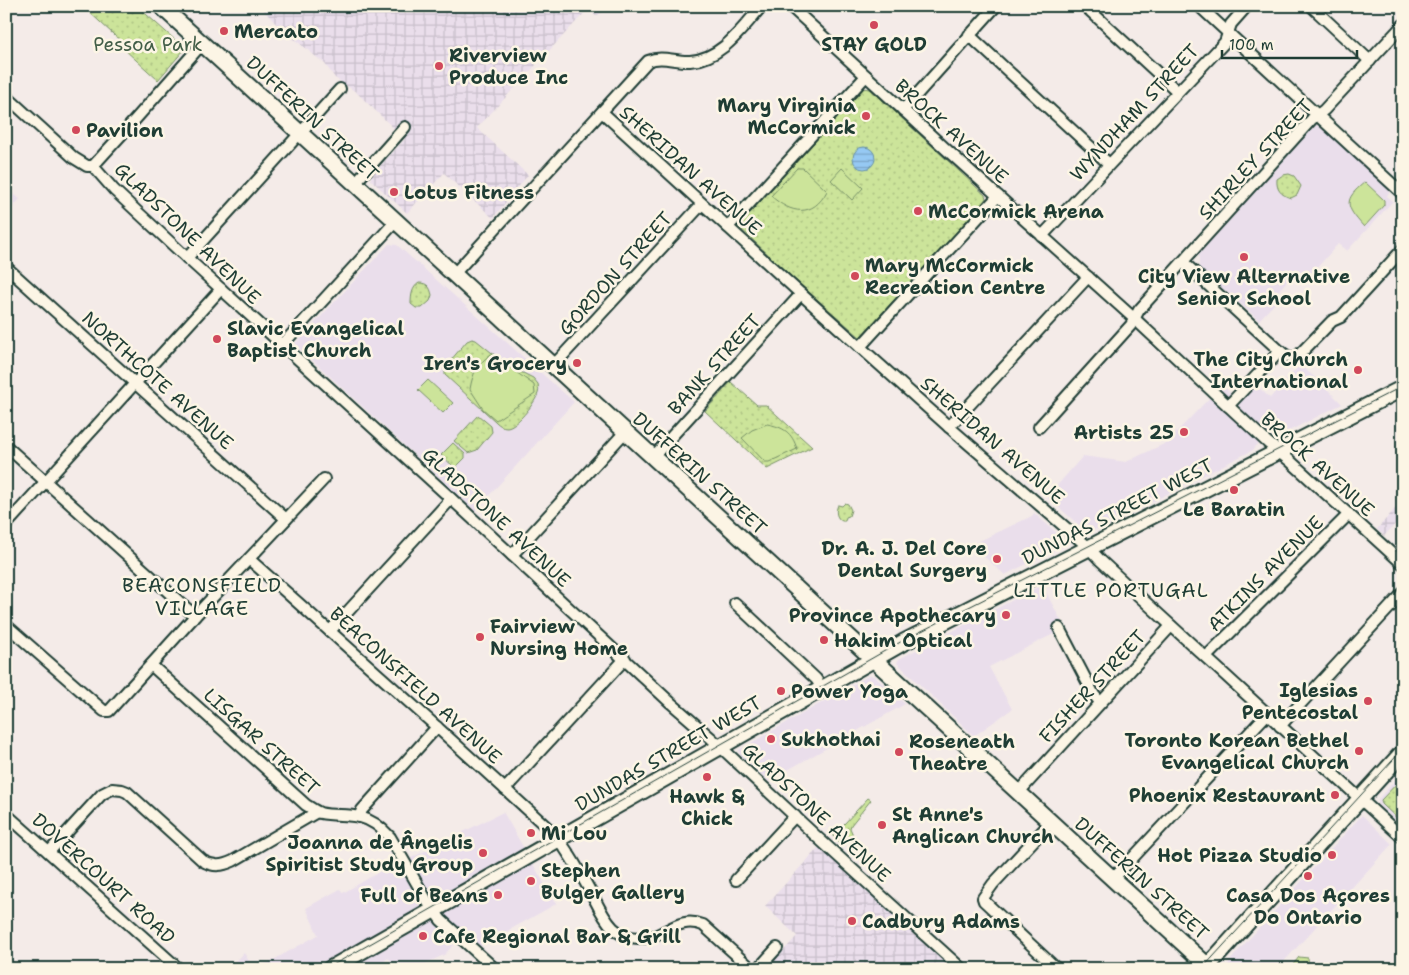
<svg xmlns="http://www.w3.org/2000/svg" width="1409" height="975" font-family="'Shantell Sans',sans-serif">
<defs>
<pattern id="industrial-grid" width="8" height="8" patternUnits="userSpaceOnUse" patternTransform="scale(1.25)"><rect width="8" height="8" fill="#eadeeb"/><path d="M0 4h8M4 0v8" fill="none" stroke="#c8bfca"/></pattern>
<pattern id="green-dots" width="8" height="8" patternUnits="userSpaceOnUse" patternTransform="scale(1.25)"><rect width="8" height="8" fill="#cce49a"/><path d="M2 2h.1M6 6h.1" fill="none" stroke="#afc485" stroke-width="1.8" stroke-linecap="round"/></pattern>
<pattern id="water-rules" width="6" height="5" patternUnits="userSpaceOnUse" patternTransform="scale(1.25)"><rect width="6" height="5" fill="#96c9f3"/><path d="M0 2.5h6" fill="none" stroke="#7aa4c6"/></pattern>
</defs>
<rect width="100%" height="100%" fill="#f4ebe8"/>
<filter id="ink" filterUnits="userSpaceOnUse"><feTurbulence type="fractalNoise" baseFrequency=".02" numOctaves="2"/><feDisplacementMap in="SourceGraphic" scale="10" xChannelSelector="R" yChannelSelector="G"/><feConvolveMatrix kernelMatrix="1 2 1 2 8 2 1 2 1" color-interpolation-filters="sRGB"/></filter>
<g filter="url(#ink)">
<g fill="#eadeeb">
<polygon points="1316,125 1320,126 1390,190 1387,196 1393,201 1347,251 1338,244 1307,279 1297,270 1271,299 1276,302 1259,320 1199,268 1199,254"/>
<polygon points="6,188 20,199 6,215"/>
<polygon points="389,244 397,245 574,402 475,511 295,344"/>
<polygon points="1300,365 1318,380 1342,404 1281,435 1276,435 1255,446 1253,450 1152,502 1088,533 1047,497 1083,456 1126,462 1166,443 1222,385 1231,394 1247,377 1270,398"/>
<polygon points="1034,513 1068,543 1005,575 971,545 1032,516"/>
<polygon points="1042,585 1065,628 989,667 1012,709 974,736 897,663 899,659"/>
<polygon points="870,675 874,676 905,704 768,781 740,755 739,750"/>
<polygon points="1403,772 1403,827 1378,805 1378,799"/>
<polygon points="503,812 556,904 477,948 463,935 444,955 413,969 400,969 388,958 374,969 257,969 318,935 306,908 340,889 343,893 395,863 397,865"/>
<polygon points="1362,815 1392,844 1277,969 1228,969 1228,968 1229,962 1240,949"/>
<polygon points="244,953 254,969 229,969"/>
</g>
<g fill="url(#industrial-grid)">
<polygon points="260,6 605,6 601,13 596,16 588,9 477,128 528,175 493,218 444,173 407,213 371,180 371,176 405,139 356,92 335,78 325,64 278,26"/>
<polygon points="1403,500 1403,516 1384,536 1377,529"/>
<polygon points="819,847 952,969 767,969 797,936 765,906"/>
</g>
<g fill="url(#green-dots)" stroke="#769067">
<polygon points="85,6 137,6 184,48 184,50 158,80 125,50 127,47 86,9"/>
<polygon points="864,88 870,89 985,195 986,198 980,207 860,337 792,277 738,226"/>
<path d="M1289 174 1294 176 1301 186 1297 195 1291 198C1281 195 1276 190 1277 179L1283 175Z"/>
<path d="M419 283C428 283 430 287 432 295L430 301 422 308H416L411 304C411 296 412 287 419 283Z"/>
<path d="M472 339 476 340 507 365 533 378 538 384C539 389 539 392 537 396 533 405 517 426 507 427 502 427 499 425 496 422L445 375V367L467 341Z"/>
<polygon points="731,382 757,405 766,405 812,447 767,469 705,411"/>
<polygon points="478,415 491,426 492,432 477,450 468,453 454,441"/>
<polygon points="453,443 465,454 465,458 455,468 441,455"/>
<path d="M845 503 848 504 851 510 849 516 846 517 845 521H842C836 518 835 511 838 505L842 506Z"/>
<polygon points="1403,777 1403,824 1382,804 1381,800"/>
<polygon points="868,798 871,800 851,825 850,828 853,835 842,846 833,836"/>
<polygon points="1299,957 1308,958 1309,966 1306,969 1293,969 1291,967"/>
</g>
<g fill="#cce49a" stroke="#769067">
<path d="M797 168H803L827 191C813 218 791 214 771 196Z"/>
<polygon points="842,168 863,188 852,200 831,180"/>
<path d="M1365 182 1384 200V205L1364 227C1345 206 1343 200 1365 182Z"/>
<path d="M491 354 534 385 535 394 496 420 483 409 470 389C473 372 477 365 491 354Z"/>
<polygon points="428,380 453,403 443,413 418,390"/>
<path d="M767 424C783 427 792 432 797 449L769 462H765L742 438 752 430Z"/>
</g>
<circle fill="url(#water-rules)" stroke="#6691a7" cx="864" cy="158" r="11"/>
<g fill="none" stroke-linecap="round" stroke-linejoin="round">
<defs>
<g id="minor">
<polyline points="790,6 948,151 1138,322 1268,443 1289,460 1403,564"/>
<polyline points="1085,6 1177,91"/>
<polyline points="1199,6 1403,194"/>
<polyline points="1311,6 1370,61"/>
<polyline points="969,35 1109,164"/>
<polyline points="6,96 74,158 87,166 93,166 114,190 187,258 445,493 671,703 711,738 817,837 962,969"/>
<polyline points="903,110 996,6"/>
<polyline points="602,112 801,294 949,427 1087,546 1100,560 1129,587 1403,838"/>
<polyline points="93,166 133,122 202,44"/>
<polyline points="355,183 405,127"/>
<polyline points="728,227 866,76"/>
<polyline points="1042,236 1225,42 1231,24 1247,6"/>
<polyline points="187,258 340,89"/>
<polyline points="1183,262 1280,351"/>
<polyline points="6,267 286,519"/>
<path d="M454 274 648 61C662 55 675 62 690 61 722 59 742 28 762 6"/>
<polyline points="282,345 396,221"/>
<polyline points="860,347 998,196"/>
<polyline points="554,365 702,204"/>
<path d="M1228 406 1280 351C1286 356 1291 359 1298 356L1332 321 1341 317 1403 249"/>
<polyline points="949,427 1088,277"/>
<polyline points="1039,427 1131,325 1139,310 1312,119 1324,110 1403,25"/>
<polyline points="6,446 195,616"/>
<polyline points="653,457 801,294"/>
<polyline points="6,525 221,289"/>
<polyline points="512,555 625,432"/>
<path d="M249 559 428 719 550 830C569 850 581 875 594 898 599 908 605 920 613 928 620 935 631 938 641 938 665 939 676 915 703 925L752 969"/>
<polyline points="735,603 816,679 822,688"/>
<polyline points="6,625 104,711 109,711 195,616 324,479"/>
<polyline points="1059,628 1094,695 1100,702"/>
<polyline points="330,631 451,499"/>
<polyline points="1206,657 1349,514"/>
<path d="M151 665 306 805C311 808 315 811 320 813 333 816 347 814 360 817 372 820 382 828 390 837L427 901 441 920 495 969"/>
<polyline points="1280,726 1403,593"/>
<polyline points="505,789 625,659"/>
<polyline points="1019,792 1171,626"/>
<polyline points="6,814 179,969"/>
<polyline points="359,817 362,810 437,727"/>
<polyline points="1051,822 993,884 983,898 984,901 1057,969"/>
<path d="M49 852 102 794 112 789 122 790 127 792 203 861C214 867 222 866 233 861L317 812"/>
<polyline points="1113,879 1267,714"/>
<polyline points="736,880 795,816"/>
<polyline points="758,969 777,948"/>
<polyline points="1401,969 1403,967"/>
</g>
<g id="secondary">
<polyline points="161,6 252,89 1211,969"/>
<polyline points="330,969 904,642 1403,388"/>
<polyline points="1205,969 1403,752"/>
</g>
</defs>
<use href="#minor" stroke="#1f3d34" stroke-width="14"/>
<use href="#secondary" stroke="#1f3d34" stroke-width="19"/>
<use href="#minor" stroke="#fcf5e5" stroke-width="10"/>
<use href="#secondary" stroke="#fcf5e5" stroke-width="15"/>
<g stroke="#1f3d34" stroke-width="1">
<polyline points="326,969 904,640 1403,386"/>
<polyline points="1202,969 1403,749"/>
</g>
</g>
</g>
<g fill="#d1495b" stroke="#fcf5e5" stroke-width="2">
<circle cx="874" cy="25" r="5"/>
<circle cx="224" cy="31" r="5"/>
<circle cx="439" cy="66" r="5"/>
<circle cx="866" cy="116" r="5"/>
<circle cx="76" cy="130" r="5"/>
<circle cx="394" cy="192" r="5"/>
<circle cx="918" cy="211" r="5"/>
<circle cx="1244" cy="257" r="5"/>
<circle cx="855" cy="276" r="5"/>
<circle cx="217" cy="339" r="5"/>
<circle cx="577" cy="363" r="5"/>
<circle cx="1358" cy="370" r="5"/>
<circle cx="1184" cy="432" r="5"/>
<circle cx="1234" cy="490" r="5"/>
<circle cx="997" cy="559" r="5"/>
<circle cx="1006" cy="615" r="5"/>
<circle cx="480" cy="637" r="5"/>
<circle cx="824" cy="640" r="5"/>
<circle cx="781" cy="691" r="5"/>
<circle cx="1368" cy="701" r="5"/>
<circle cx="771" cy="739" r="5"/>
<circle cx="1359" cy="751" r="5"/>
<circle cx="899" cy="752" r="5"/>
<circle cx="707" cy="777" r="5"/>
<circle cx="1335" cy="795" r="5"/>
<circle cx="882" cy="825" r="5"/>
<circle cx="531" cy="833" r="5"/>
<circle cx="483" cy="853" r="5"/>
<circle cx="1332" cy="855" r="5"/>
<circle cx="1308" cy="876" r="5"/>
<circle cx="531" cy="881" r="5"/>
<circle cx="498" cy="895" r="5"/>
<circle cx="852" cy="921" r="5"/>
<circle cx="423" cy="936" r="5"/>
</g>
<g text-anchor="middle" stroke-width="5" stroke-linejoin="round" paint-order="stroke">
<g font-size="19" font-weight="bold" fill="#1f3d34" stroke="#fcf5e5" text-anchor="start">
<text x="234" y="38">Mercato</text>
<text x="874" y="51" text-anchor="middle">STAY GOLD</text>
<text x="449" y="62">Riverview<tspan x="449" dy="22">Produce Inc</tspan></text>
<text x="856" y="112" text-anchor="end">Mary Virginia<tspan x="856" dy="22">McCormick</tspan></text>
<text x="86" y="137">Pavilion</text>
<text x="404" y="199">Lotus Fitness</text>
<text x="928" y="218">McCormick Arena</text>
<text x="865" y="272">Mary McCormick<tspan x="865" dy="22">Recreation Centre</tspan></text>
<text x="1244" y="283" text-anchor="middle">City View Alternative<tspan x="1244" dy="22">Senior School</tspan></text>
<text x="227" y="335">Slavic Evangelical<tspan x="227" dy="22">Baptist Church</tspan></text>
<text x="1348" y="366" text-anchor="end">The City Church<tspan x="1348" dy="22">International</tspan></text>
<text x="567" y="370" text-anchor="end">Iren's Grocery</text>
<text x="1174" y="439" text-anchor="end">Artists 25</text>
<text x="1234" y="516" text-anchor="middle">Le Baratin</text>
<text x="987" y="555" text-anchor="end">Dr. A. J. Del Core<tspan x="987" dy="22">Dental Surgery</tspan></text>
<text x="996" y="622" text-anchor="end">Province Apothecary</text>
<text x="490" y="633">Fairview<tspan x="490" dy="22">Nursing Home</tspan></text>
<text x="834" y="647">Hakim Optical</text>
<text x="1358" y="697" text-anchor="end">Iglesias<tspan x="1358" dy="22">Pentecostal</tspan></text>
<text x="791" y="698">Power Yoga</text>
<text x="781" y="746">Sukhothai</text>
<text x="1349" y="747" text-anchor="end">Toronto Korean Bethel<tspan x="1349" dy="22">Evangelical Church</tspan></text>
<text x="909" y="748">Roseneath<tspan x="909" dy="22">Theatre</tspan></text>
<text x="1325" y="802" text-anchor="end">Phoenix Restaurant</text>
<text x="707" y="803" text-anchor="middle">Hawk &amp;<tspan x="707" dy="22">Chick</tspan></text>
<text x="892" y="821">St Anne's<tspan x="892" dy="22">Anglican Church</tspan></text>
<text x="541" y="840">Mi Lou</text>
<text x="473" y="849" text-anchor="end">Joanna de Ângelis<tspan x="473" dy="22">Spiritist Study Group</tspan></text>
<text x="1322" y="862" text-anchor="end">Hot Pizza Studio</text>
<text x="541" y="877">Stephen<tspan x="541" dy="22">Bulger Gallery</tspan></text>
<text x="488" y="902" text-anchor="end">Full of Beans</text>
<text x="1308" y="902" text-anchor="middle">Casa Dos Açores<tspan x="1308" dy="22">Do Ontario</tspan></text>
<text x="862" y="928">Cadbury Adams</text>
<text x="433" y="943">Cafe Regional Bar &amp; Grill</text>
</g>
<g font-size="19" fill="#425e48" stroke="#fcf5e5">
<text x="148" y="51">Pessoa Park</text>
</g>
<g font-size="19" fill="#1f3d34" stroke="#fcf5e5">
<text transform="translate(1134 112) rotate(-47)" y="7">WYNDHAM STREET</text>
<text transform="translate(313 118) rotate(43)" y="7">DUFFERIN STREET</text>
<text transform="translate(952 131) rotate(42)" y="7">BROCK AVENUE</text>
<text transform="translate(1255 159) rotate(-47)" y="7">SHIRLEY STREET</text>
<text transform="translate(691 170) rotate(42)" y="7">SHERIDAN AVENUE</text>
<text transform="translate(188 233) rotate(44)" y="7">GLADSTONE AVENUE</text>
<text transform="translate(615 273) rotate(-48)" y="7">GORDON STREET</text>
<text transform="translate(714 364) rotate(-48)" y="7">BANK STREET</text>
<text transform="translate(158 380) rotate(42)" y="7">NORTHCOTE AVENUE</text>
<text transform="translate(993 440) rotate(41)" y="7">SHERIDAN AVENUE</text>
<text transform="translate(1318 464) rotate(42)" y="7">BROCK AVENUE</text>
<text transform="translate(700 473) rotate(42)" y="7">DUFFERIN STREET</text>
<text transform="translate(1117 511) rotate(-27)" y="7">DUNDAS STREET WEST</text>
<text transform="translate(497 517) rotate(43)" y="7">GLADSTONE AVENUE</text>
<text transform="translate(1265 573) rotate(-45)" y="7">ATKINS AVENUE</text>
<text transform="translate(416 685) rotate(42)" y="7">BEACONSFIELD AVENUE</text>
<text transform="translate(1092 686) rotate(-47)" y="7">FISHER STREET</text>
<text transform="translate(262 741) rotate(42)" y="7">LISGAR STREET</text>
<text transform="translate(668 753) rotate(-30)" y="7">DUNDAS STREET WEST</text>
<text transform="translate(817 812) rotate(43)" y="7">GLADSTONE AVENUE</text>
<text transform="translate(104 878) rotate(42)" y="7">DOVERCOURT ROAD</text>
<text transform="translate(1142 878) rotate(42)" y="7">DUFFERIN STREET</text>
</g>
<g font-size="20" letter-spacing="1" fill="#1f3d34" stroke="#fcf5e5">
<text x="202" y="592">BEACONSFIELD<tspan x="202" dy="23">VILLAGE</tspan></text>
<text x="1111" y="597">LITTLE PORTUGAL</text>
</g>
</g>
<rect width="1409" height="975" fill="none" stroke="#fcf5e5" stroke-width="25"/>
<rect x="12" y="12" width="1384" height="950" fill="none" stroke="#1f3d34" stroke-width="2" filter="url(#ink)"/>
<path d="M1222 50v8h135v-8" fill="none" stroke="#1f3d34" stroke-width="2.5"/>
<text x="1229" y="50" font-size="15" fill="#1f3d34" stroke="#fcf5e5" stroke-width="4" paint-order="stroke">100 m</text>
</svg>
